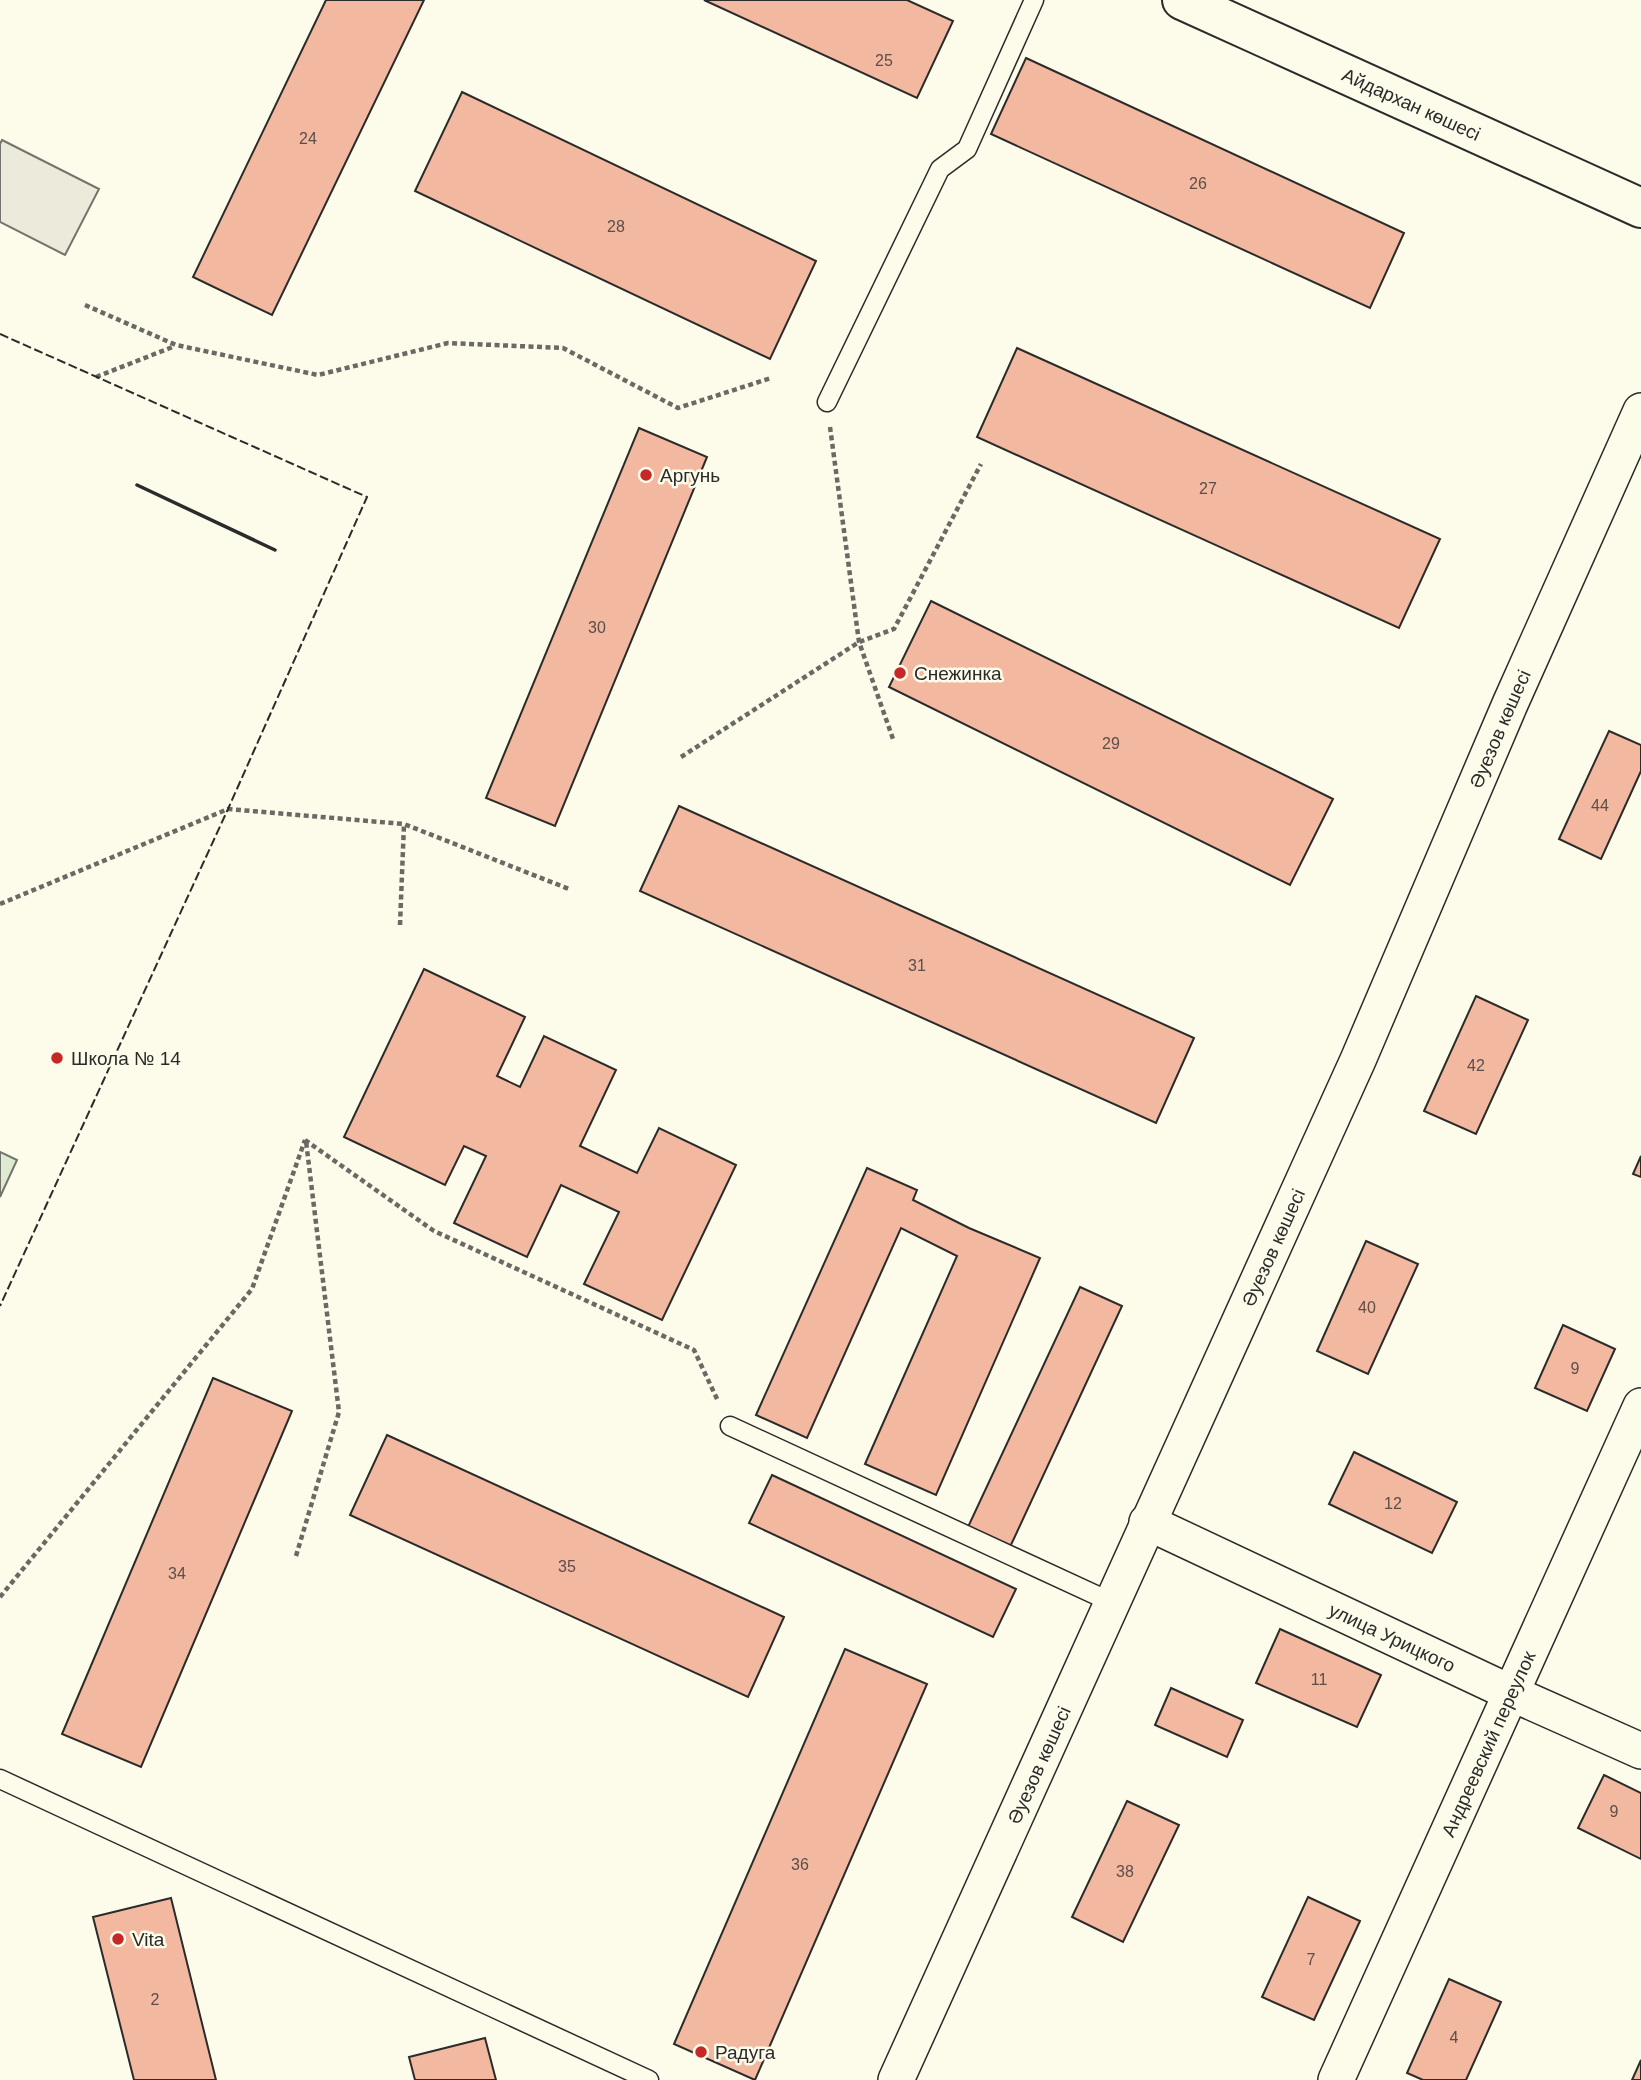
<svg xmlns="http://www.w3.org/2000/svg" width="1641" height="2080" font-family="Helvetica,sans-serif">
<rect width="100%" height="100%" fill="#fdfbea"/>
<polygon fill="#deebd1" stroke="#74746e" stroke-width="2" points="0,1152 17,1160 0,1197"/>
<polygon fill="#eceadb" stroke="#74746e" stroke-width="2" points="2,140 99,189 65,255 0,222 0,144"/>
<g fill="#f2b8a0" stroke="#2b2b2b" stroke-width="2">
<polygon points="326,0 424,0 272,315 193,277"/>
<polygon points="704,0 907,0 953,21 917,98"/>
<polygon points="1026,58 1404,233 1370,308 991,134"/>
<polygon points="462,92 816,261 770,359 415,191"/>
<polygon points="1017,348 1440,539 1399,628 977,437"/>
<polygon points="639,428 707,457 555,826 486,798"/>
<polygon points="931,601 1333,799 1290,885 889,687"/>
<polygon points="1609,731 1641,745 1641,771 1601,859 1559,839"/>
<polygon points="679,806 1194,1038 1156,1123 640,891"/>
<polygon points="424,969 525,1017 497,1076 520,1087 544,1036 616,1070 580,1146 637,1173 659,1128 736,1165 662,1320 584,1284 619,1212 561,1185 527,1257 454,1223 486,1156 464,1146 445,1185 344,1137"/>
<polygon points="1476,996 1528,1020 1476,1134 1424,1111"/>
<polygon points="1641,1156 1641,1177 1633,1174"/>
<polygon points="867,1168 917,1190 913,1200 969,1228 1040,1258 936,1495 865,1464 957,1256 901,1228 807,1438 756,1415"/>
<polygon points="1366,1241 1418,1264 1368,1374 1317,1351"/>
<polygon points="1080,1287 1122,1306 1010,1547 968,1527"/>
<polygon points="1563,1325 1615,1349 1587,1411 1535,1388"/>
<polygon points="213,1378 292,1411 141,1767 62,1734"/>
<polygon points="387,1435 784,1617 748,1697 350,1515"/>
<polygon points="1354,1452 1457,1502 1432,1553 1329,1504"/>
<polygon points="772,1475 1016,1589 993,1637 749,1523"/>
<polygon points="1280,1629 1381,1675 1357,1727 1256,1683"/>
<polygon points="845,1649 927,1684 755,2080 674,2044"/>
<polygon points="1171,1688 1243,1720 1227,1757 1155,1725"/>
<polygon points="1604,1775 1641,1793 1641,1859 1578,1828"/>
<polygon points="1127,1801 1179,1825 1123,1942 1072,1917"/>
<polygon points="1308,1897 1360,1921 1314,2020 1262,1997"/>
<polygon points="171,1898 216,2080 134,2080 93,1917"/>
<polygon points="1449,1979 1501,2002 1466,2080 1423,2080 1407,2073"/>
<polygon points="485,2038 496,2080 415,2080 409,2057"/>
<polygon points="1641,2060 1641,2080 1632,2080"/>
</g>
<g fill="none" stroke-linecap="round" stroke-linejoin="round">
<defs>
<g id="service">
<polyline points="827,402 940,169 967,149 1034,0"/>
<polyline points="730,1426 1111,1602"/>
<polyline points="0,1779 649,2080"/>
</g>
<g id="minor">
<path id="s1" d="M1147 1522 1511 1693 1641 1751"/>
<path id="s2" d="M896 2080 1358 1060 1510 704 1641 411"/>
<path id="s3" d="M1336 2080 1641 1406"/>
</g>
<g id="tertiary">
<path id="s4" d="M1182 0 1641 208"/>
</g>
</defs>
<use href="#service" stroke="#2b2b2b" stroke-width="21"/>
<use href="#minor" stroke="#2b2b2b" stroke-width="38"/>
<use href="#tertiary" stroke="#2b2b2b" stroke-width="42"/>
<g stroke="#6a6964" stroke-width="4.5" stroke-dasharray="5 3.5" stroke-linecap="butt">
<polyline points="85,305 176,345 318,375 448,343 563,348 678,408 771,378"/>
<polyline points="96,377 175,346"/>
<polyline points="830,427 859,642 893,739"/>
<polyline points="681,757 859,642 894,629 981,464"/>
<polyline points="0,904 228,809 404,824 569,889"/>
<polyline points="400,925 404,824"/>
<polyline points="305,1140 434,1231 694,1350 718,1401"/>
<polyline points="296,1556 339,1412 306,1141"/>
<polyline points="0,1597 252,1289 305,1140"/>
</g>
<use href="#service" stroke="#fdfbea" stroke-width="18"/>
<use href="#minor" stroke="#fdfbea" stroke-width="35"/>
<use href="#tertiary" stroke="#fdfbea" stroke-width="38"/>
<polyline stroke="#2b2b2b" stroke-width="2" stroke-dasharray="9 3.5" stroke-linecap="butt" points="0,334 367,497 228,809 0,1306"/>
<polyline stroke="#2b2b2b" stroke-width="3.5" points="137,485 275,550"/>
</g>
<g fill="#c62828" stroke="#fdfbea" stroke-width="2.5">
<circle cx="646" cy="475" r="7"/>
<circle cx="900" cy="673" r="7"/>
<circle cx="57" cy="1058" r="7"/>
<circle cx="118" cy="1939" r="7"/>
<circle cx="701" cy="2052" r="7"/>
</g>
<g text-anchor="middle" stroke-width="5" stroke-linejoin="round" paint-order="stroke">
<g font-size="16" fill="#5d4e48">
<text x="884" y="66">25</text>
<text x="308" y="144">24</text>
<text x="1198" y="189">26</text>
<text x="616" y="232">28</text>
<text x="1208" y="494">27</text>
<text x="597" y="633">30</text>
<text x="1111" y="749">29</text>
<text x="1600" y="811">44</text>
<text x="917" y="971">31</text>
<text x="1476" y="1071">42</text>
<text x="1367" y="1313">40</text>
<text x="1575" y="1374">9</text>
<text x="1393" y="1509">12</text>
<text x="567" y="1572">35</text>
<text x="177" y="1579">34</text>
<text x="1319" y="1685">11</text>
<text x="1614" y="1817">9</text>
<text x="800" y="1870">36</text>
<text x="1125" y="1877">38</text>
<text x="1311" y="1965">7</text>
<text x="155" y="2005">2</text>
<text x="1454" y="2043">4</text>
</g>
<g font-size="19" fill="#2b2b2b" stroke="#fdfbea">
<text dy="7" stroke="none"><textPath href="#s4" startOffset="252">Айдархан көшесі</textPath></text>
<text dy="7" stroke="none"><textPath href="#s2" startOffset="1480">Әуезов көшесі</textPath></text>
<text dy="7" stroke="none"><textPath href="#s2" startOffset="914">Әуезов көшесі</textPath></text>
<text dy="7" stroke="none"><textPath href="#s1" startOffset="271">улица Урицкого</textPath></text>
<text dy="7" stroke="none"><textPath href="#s3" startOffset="369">Андреевский переулок</textPath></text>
<text dy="7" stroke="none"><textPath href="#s2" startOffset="346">Әуезов көшесі</textPath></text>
</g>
<g font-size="19" fill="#2b2b2b" stroke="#fdfbea" text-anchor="start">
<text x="660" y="482">Аргунь</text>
<text x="914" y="680">Снежинка</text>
<text x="71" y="1065">Школа № 14</text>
<text x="132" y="1946">Vita</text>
<text x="715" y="2059">Радуга</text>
</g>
</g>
</svg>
